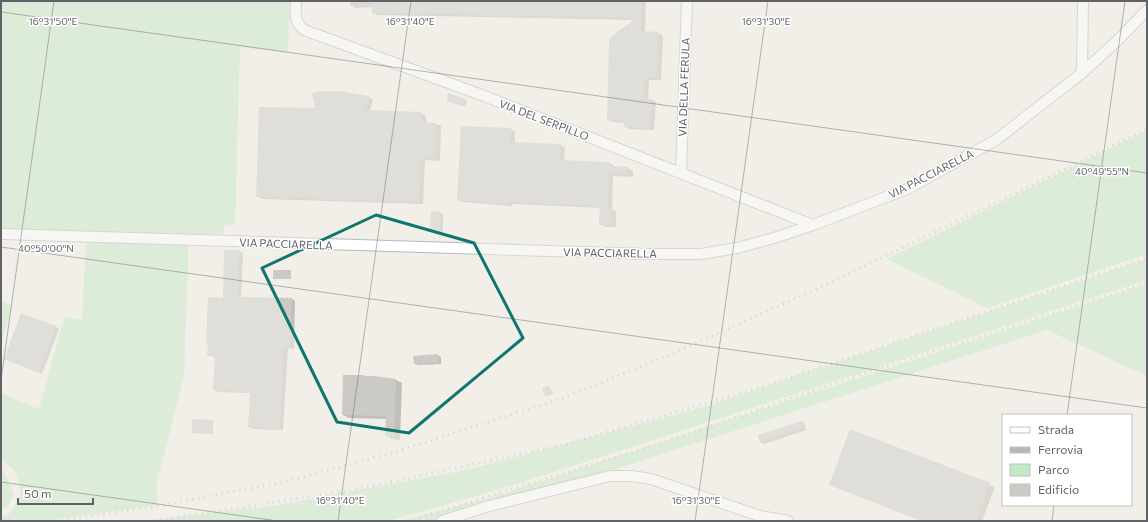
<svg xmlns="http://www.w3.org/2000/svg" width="1148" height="522" font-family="Commissioner,sans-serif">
<rect width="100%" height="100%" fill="#f1efe8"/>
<g fill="#c5e8c5">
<polygon points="1,1 290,1 288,52 240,47 235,224 224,225 223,234 189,234 184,376 157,482 157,505 42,521 1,521 1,518 10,513 21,495 17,474 1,458 1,393 39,409 65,316 82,320 86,243 1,238"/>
<polygon points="1147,130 1147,254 987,308 887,259"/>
<polygon points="1147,259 1147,280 504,488 388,521 143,521 272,506 466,470 701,408"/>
<polygon points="1147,284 1147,376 1047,330 454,521 404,521 505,493"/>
<polygon points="1,301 13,306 1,342"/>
<polygon points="1,465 14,494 9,505 1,509"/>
</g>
<g fill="#0003">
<polygon points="350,1 646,1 645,32 658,33 663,36 661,80 649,80 648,100 652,100 656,102 654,130 629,129 625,126 625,123 613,122 608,120 636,20 378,15 373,13 373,7 355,8 350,5"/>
<polygon points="368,97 373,99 370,111 421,113 426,116 426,123 436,124 441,126 440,161 425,160 423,204 262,199 257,196 316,110"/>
<polygon points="464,100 467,101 465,107 452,102"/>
<polygon points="511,129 515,132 515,143 560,145 565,148 564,161 609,163 614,166 614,168 628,168 633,171 633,177 613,176 612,210 616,212 616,227 606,227 600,224 601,208 513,204 512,206 463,202 458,200"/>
<polygon points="440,213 443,214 443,232 434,232 431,230"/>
<polygon points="239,251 243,253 241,298 292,299 295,301 294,349 288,348 283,430 253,429 249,427 251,393 218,392 214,389 216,358 208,355 209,343 207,342 224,299"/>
<polygon points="55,327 59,329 42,374 5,359"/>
<polygon points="438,355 441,357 441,364 418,365 415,364"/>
<polygon points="344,376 374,377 396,380 402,383 400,440 392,439 386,435 386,419 349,418 343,415"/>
<polygon points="549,386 553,393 547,396 545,395"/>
<polygon points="212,421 213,421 213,434 193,433"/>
<polygon points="802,422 804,423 806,430 764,444 761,442"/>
<polygon points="851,430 995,487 982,521 922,521 835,487"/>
</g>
<g fill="#cccac5">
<polygon points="371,1 641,1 641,31 658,32 657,78 644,78 644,98 652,99 649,128 624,127 624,121 607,120 609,40 614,34 637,18 372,13"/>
<polygon points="321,91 339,91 369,96 364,110 421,112 421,122 436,123 435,159 420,158 419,202 256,197 259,107 315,108 312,93"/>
<polygon points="448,93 465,99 462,106 447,101"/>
<polygon points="461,126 511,128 510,142 561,144 560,160 609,162 609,166 628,167 628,175 609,174 607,208 612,209 611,225 600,225 599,223 600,206 508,202 508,204 457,200"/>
<polygon points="431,211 441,212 440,231 430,231"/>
<polygon points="224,250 239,250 238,297 292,298 290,347 284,347 280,429 248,427 250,392 213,390 215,356 207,356 208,343 206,343 208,297 223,298"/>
<rect x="273" y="270" width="18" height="9"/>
<polygon points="21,313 56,326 39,372 4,359"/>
<polygon points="438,354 439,363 414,364 413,356"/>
<polygon points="343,375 364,375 364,376 374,376 396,379 394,437 385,436 386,416 342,415"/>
<polygon points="549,385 552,392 545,396 542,388"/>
<polygon points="192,419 213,420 212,434 192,433"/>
<polygon points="802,421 804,428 760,443 758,435"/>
<polygon points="850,429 990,483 976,521 922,521 829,485"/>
</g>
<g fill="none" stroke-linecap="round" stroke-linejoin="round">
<defs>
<g id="minor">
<path d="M296 1C296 14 293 21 304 30L479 94 813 225"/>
<polyline points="1082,73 1083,1"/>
<polyline points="681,172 687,1"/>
<polyline points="1,234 649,254 701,254 737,248 774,238 813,225 907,189 996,140 1082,73 1118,40 1147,10"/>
<polyline points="442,521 489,506 610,476 631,476 651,479 760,516 788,521"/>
</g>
</defs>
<use href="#minor" stroke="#b5b8bc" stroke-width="12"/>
<use href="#minor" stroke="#fff" stroke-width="10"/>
<g stroke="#b6b7b8" stroke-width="3" stroke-dasharray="1 5" stroke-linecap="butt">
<polyline points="56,521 151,507 284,482 395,452 566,397 674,353 832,282 1147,129"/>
<polyline points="142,521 174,518 358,489 563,445 765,386 1147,258"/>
<polyline points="408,521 655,445 853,377 1147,283"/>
</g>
</g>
<path d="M0 0H1148V522H0ZM376 215 474 243 523 338 409 433 337 422 262 268Z" fill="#f1efe8" fill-opacity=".55" fill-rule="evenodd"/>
<path fill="none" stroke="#0f766e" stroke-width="3" stroke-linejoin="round" d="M376 215 474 243 523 338 409 433 337 422 262 268Z"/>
<path fill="none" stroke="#5f6368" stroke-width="1" stroke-opacity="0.45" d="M1 12 1147 173M1 247 1147 408M1 380 54 1M1067 415 1125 1M1 482 278 521M338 521 411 1M695 521 768 1M1052 521 1054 505"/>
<g text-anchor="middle" stroke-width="3" stroke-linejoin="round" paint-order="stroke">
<g font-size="11" fill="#5f6368" stroke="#fff">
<text transform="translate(684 87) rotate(-88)" y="4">VIA DELLA FERULA</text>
<text transform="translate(544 120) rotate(21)" y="4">VIA DEL SERPILLO</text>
<text transform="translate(931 174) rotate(-27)" y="4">VIA PACCIARELLA</text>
<text transform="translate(286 244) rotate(2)" y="4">VIA PACCIARELLA</text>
<text transform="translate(610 253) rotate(1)" y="4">VIA PACCIARELLA</text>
</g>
</g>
<g font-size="10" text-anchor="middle" fill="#5f6368" stroke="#fff" stroke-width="3" stroke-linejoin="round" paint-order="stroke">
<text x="53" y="25">16°31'50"E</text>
<text x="410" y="25">16°31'40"E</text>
<text x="766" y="25">16°31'30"E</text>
<text x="1102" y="175">40°49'55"N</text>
<text x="46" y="252">40°50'00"N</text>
<text x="340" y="504">16°31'40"E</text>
<text x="696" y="504">16°31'30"E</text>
</g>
<rect width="1148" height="522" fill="none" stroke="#5f6368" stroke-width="4"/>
<rect x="1002" y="414" width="130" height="92" fill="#ffffff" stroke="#bfc1c3"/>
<rect x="1010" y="427" width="20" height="6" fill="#ffffff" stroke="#bfc1c3"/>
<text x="1038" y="434" font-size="12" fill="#5f6368">Strada</text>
<rect x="1010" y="447" width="20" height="6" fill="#b6b7b8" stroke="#bfc1c3"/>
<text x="1038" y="454" font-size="12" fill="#5f6368">Ferrovia</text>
<rect x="1010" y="464" width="20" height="12" fill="#c5e8c5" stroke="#bfc1c3"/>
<text x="1038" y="474" font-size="12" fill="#5f6368">Parco</text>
<rect x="1010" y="484" width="20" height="12" fill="#cccac5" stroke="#bfc1c3"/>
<text x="1038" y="494" font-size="12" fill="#5f6368">Edificio</text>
<path d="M18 498v6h75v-6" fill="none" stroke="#5f6368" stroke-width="2"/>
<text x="24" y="498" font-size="12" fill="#5f6368" stroke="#ffffff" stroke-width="3" paint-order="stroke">50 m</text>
</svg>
